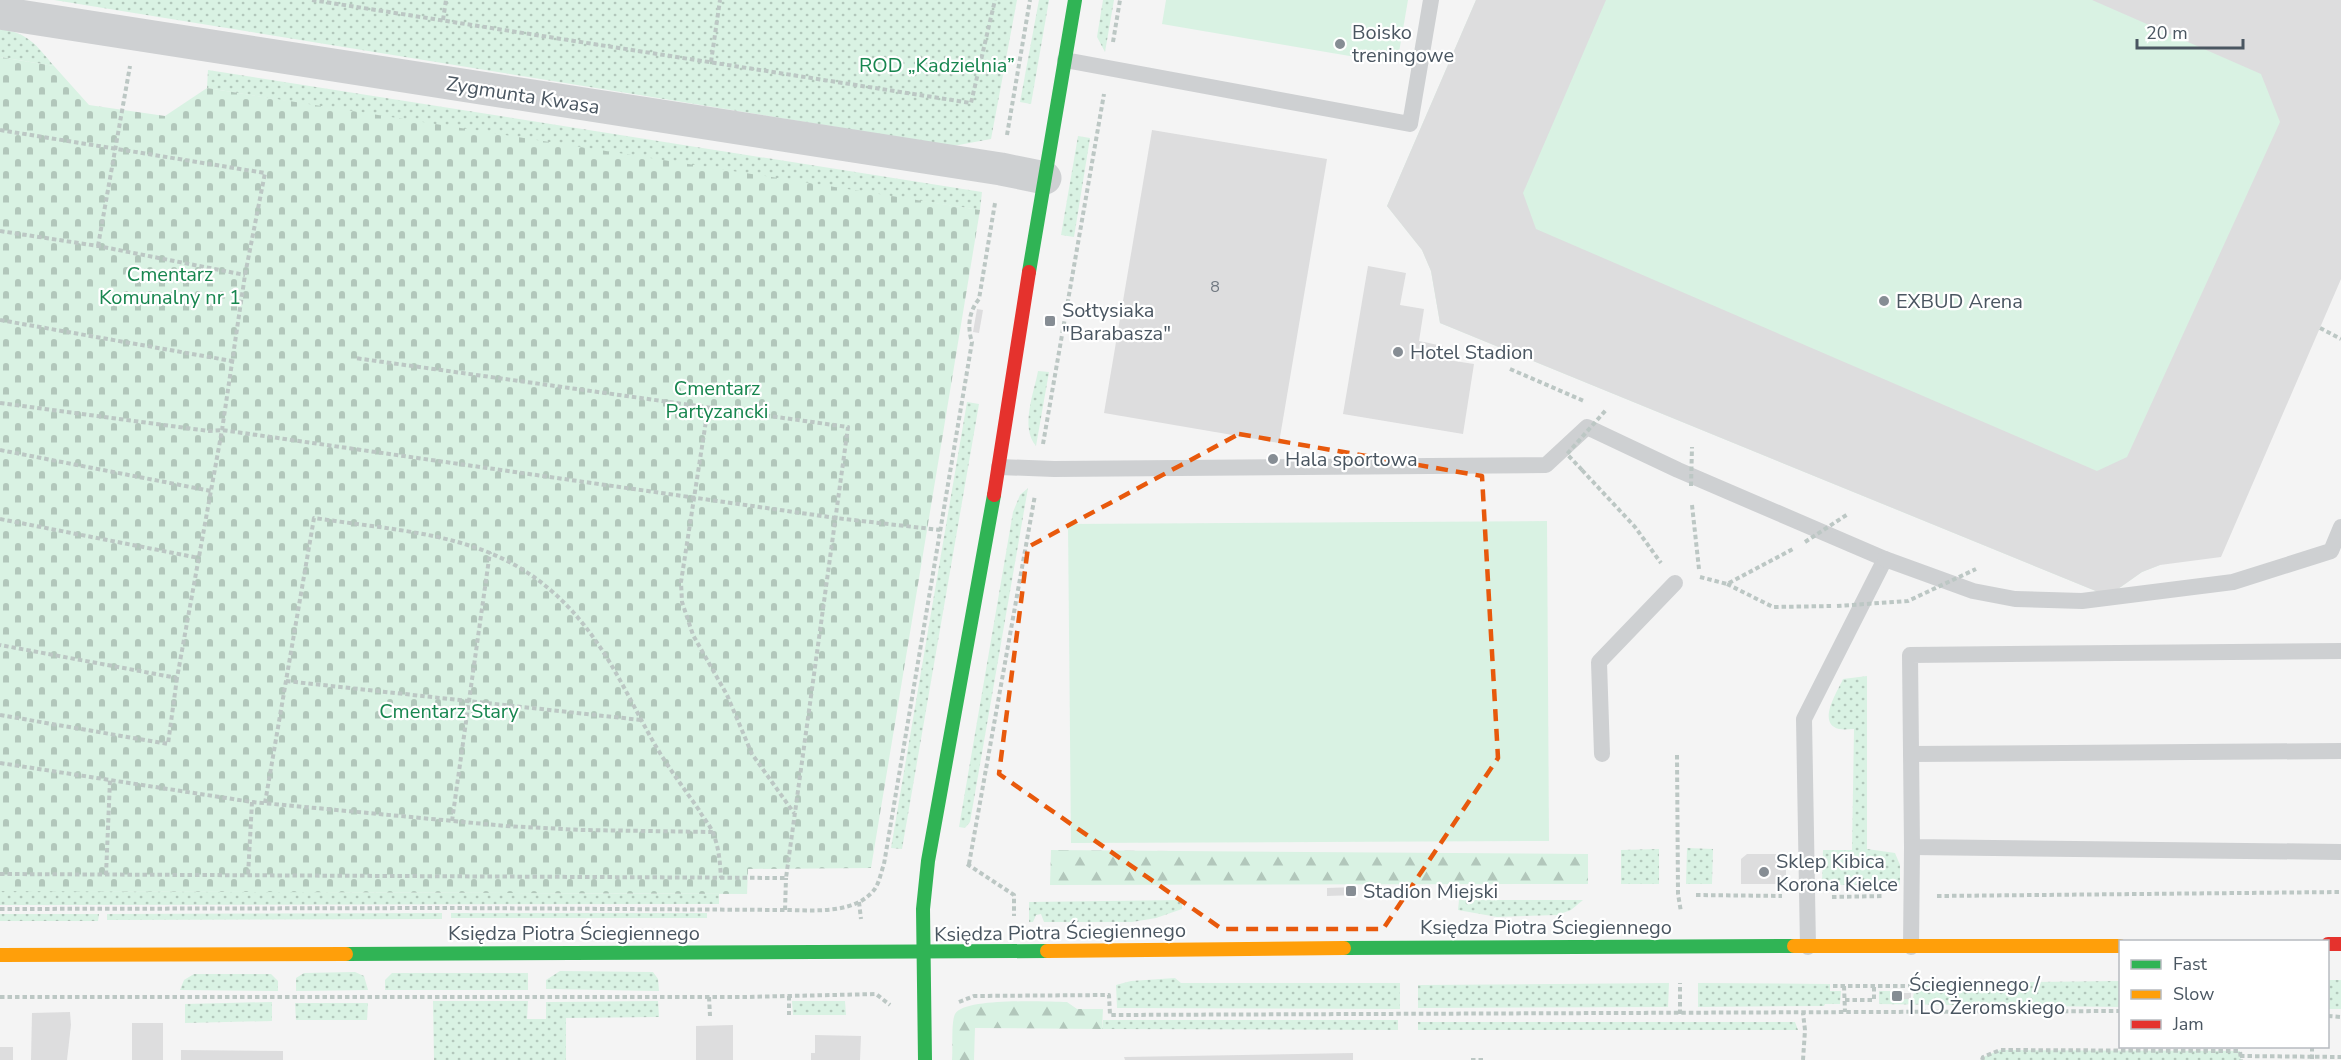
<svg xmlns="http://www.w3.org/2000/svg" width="2341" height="1060" font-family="'Nunito Sans',sans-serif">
<defs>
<pattern id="grass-dots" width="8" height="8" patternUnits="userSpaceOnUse" patternTransform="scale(1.5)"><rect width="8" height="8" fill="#d9f2e3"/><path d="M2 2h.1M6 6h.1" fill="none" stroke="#b2c7bb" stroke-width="1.8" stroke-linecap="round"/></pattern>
<pattern id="forest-firs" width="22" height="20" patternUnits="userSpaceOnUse" patternTransform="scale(1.5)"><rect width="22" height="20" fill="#d9f2e3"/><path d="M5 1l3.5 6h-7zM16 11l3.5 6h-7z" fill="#b2c7bb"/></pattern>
<pattern id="cemetery-stones" width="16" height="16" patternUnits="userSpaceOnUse" patternTransform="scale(1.5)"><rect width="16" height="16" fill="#d9f2e3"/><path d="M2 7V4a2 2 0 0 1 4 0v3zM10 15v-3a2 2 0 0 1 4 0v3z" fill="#b2c7bb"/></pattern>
</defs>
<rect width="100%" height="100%" fill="#f4f4f4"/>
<g fill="url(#grass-dots)">
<polygon points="54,0 1017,0 991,139 953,146"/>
<polygon points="1039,0 1049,0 1031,104 1020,102"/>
<polygon points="1103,0 1114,0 1105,52 1097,37"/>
<path d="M0 29C29 33 36 45 54 66L0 57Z"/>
<polygon points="208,70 982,192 980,210 654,161 207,88"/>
<polygon points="1078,136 1090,138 1074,237 1061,235"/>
<path d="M1038 371 1049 372 1036 446C1020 427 1034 393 1038 371Z"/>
<polygon points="967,402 979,404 902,849 891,848"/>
<polygon points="1028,488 970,822 965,828 959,827 1013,512 1020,495"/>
<path d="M1867 676V849L1895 853 1900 865V885H1822L1823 850H1852L1854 729C1849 729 1844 730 1839 729 1816 723 1838 691 1843 679Z"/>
<polygon points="1687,848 1713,849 1712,884 1686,884"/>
<polygon points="1659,849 1659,884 1621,884 1621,850"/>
<polygon points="0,891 79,891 719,894 719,904 4,905 0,905"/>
<polygon points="1182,900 1182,909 1156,918 1132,922 1044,922 1041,914 1036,915 1033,922 1029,922 1029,902"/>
<polygon points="1459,900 1583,900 1571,910 1557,915 1497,917 1458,910"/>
<polygon points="442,913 442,919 107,920 107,914"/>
<rect x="451" y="913" width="256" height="5"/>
<polygon points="0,914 99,914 98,921 0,921"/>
<polygon points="560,971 653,972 658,979 659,991 546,989 546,980"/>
<polygon points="355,972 364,976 368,990 296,991 296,978 304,973"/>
<polygon points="392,973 528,973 528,990 385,990 385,980"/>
<polygon points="194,974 271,974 278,981 278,991 180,990 184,980"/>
<polygon points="1175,978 1181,983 1400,983 1400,1009 1117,1008 1116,985 1131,981"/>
<rect x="2328" y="980" width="13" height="29"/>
<polygon points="2120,981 2120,1007 1879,1004 1879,991 1891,991 1892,999 1913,999 1914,991 1925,990 1925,983"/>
<polygon points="1669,983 1668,1007 1418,1008 1418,985"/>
<polygon points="1698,983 1830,984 1830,991 1841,991 1840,1004 1825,1004 1824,1006 1698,1007"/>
<polygon points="433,1001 528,1001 527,1019 546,1019 546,1002 658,1001 659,1017 566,1018 566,1060 434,1060"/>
<polygon points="792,1001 845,1001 846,1015 793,1015"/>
<polygon points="272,1002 272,1021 185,1023 185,1004"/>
<polygon points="295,1003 368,1003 367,1020 296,1020"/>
<polygon points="1103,1020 1398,1020 1398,1030 1102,1029"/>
<polygon points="1418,1022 1795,1022 1798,1030 1418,1030"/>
<polygon points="2000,1050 2240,1051 2241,1060 1982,1060 1983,1057"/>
</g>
<g fill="url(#forest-firs)">
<polygon points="1051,850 1588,854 1588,884 1050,885"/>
<path d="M1067 1002 1077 1009H1103L1102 1029 975 1028 974 1060H952C953 1049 951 1022 955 1014 965 997 1047 1002 1067 1002Z"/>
</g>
<polygon fill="url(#cemetery-stones)" points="0,57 54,66 89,105 165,116 207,88 980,210 871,868 748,869 747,894 0,891"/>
<g fill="#d9f2e3">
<polygon points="1166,0 1408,0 1397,64 1162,24"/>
<polygon points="1476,0 2341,0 2160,565 2142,572 2108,596 1440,323 1431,271 1422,250 1387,206"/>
<polygon points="1547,521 1549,841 1071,843 1068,524"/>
</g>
<g fill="#ddddde">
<polygon points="1476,0 1606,0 1523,193 1536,229 2097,471 2127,457 2280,122 2261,74 2092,0 2341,0 2341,279 2221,557 2160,565 2142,572 2108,596 1440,323 1431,271 1422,250 1387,206"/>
<polygon points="1152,130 1327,159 1279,443 1104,413"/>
<polygon points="1368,266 1406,273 1400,305 1424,309 1419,341 1443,346 1441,359 1474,364 1463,434 1343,414"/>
<polygon points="977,309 983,310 979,333 973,332"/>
<polygon points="1747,854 1780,854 1786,859 1786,884 1741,884 1741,859"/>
<polygon points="1356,887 1357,895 1327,896 1327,888"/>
<rect x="1894" y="993" width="17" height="6"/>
<polygon points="70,1012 71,1025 67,1060 31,1060 32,1013"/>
<rect x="132" y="1023" width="31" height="37"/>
<polygon points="733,1025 733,1060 696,1060 696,1026"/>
<polygon points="815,1035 861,1036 860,1060 811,1060 811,1053 815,1053"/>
<rect x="0" y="1047" width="13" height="13"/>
<polygon points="181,1050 283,1051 283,1060 181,1060"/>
<polygon points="1353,1053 1353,1060 1125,1060 1124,1057"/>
</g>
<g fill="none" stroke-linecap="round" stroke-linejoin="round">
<g stroke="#bcc7c4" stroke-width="4" stroke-dasharray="4.5 3" stroke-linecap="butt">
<polyline points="312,0 971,103 995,0"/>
<polyline points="443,20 446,0"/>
<polyline points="1113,42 1120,0"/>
<polyline points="711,62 720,0"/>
<polyline points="0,130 265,173 245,275 222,430 177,678 0,645"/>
<polyline points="1007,135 1030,0"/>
<polyline points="0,231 98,246 245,275"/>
<polyline points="98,246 130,66"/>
<polyline points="0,320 232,361"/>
<polyline points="2320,328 2341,339"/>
<polyline points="1510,369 1584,401"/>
<polyline points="0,403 209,431 222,430 836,518 940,530"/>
<polyline points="708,408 681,582 682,602 693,635 727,695 752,754 794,813"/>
<polyline points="1043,444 1104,94"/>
<polyline points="0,450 211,491"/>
<polyline points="1582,470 1635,527 1661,563"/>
<polyline points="1692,505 1699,569"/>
<polyline points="0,519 199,558"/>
<polyline points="1700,577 1727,584 1793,549"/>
<polyline points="1727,584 1773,607 1833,606"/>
<polyline points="286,681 641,720"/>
<polyline points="0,715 168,744 177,678"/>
<polyline points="1677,755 1678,894 1681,912"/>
<polyline points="0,763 252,802 248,876"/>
<polyline points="252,802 506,826 582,830 713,832"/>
<path d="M265 803 314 518C436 536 525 535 600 647 622 680 638 716 658 750 671 771 685 790 699 810 703 818 710 825 713 833 719 848 720 862 721 878"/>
<polyline points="452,821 490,552"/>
<polyline points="967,864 1014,895 1014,916"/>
<polyline points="969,864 1035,495"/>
<polyline points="0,874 786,878 848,427 355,358"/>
<polyline points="106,875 110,780"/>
<polyline points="1696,895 1782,896"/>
<polyline points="1937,896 2341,892"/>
<polyline points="1832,897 1884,896"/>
<polyline points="859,902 861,919"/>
<path d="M0 909 447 908 785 910C812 910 854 915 874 890 879 884 881 872 884 864L972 342C967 327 969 311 979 299L995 203"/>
<polyline points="785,910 786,878"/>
<polyline points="1833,986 1924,986"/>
<polyline points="1844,986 1845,1012"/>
<polyline points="789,996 789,1015"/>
<polyline points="0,997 745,997 876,994 890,1005"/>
<polyline points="709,997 710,1016"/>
<polyline points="1845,1000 1874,1000 1874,986"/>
<polyline points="959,1002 974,996 1109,995 1110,1015 2120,1011"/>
<polyline points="1680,1014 1680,983"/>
<polyline points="2328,1016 2341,1017"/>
<polyline points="2240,1056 2341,1057"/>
<polyline points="2312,1059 2312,1046"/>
<polyline points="1471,1060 1486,1060"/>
<polyline points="1803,1060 1805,1030 1803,1013"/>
<polyline points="1982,1060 1983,1057 2000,1050 2240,1051 2241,1060"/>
</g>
<g stroke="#ced0d2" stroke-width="16">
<polyline points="1065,60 1410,124 1431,0"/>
<polyline points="999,467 1054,469 1546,465 1587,427 1678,470 1885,559 1804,719 1808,947"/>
<polyline points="1885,559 1973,591 2015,599 2082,601 2233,582 2331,551 2341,527"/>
<polyline points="2341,651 1910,655 1912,847 2341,852"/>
<polyline points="1602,754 1599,662 1675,583"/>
<polyline points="1911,754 2341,751"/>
<polyline points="1911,947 1912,847"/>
</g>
<polyline stroke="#ced0d2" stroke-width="33" points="0,13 1001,169 1045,178"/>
<g stroke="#30b455" stroke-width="14">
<polyline points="1029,272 1075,0"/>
<polyline points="1344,948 1794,946"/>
<polyline points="346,954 1047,951"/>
<polyline points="925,1060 923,909 928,861 994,495"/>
</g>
<g stroke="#ff9f0a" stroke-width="14">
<polyline points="1794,946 2120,946"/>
<polyline points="1047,951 1344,948"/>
<polyline points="0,955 346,954"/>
</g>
<g stroke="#e5322d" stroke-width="14">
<polyline points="994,495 1029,272"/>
<polyline points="2328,944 2341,944"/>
</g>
<g stroke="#bcc7c4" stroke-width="4" stroke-dasharray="4.5 3" stroke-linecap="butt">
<polyline points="1582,470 1567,454 1606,410"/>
<polyline points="1691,486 1692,447"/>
<polyline points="1805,542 1848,514"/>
<polyline points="1837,606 1908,601 1976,569"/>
</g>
</g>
<path fill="none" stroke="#e8590c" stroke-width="4.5" stroke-dasharray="12 8" stroke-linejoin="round" d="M1239 434 1482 476 1498 758 1383 929H1222L999 774 1028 547Z"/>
<g fill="#868d94" stroke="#fff" stroke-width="2">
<circle cx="1340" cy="44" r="6"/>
<circle cx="1884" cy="301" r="6"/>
<rect x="1044" y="315" width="12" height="12" rx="3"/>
<circle cx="1398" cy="352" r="6"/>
<circle cx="1273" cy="459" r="6"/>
<circle cx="1764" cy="872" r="6"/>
<rect x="1345" y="885" width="12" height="12" rx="3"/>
<rect x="1891" y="990" width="12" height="12" rx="3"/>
</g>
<g text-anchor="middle" stroke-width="4.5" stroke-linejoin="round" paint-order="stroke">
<g font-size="16" fill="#707881">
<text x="1215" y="292">8</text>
</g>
<g font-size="20" fill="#4a5661" stroke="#fff" text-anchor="start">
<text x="1352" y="39">Boisko<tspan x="1352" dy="23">treningowe</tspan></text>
<text x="1896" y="308">EXBUD Arena</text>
<text x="1062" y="317">Sołtysiaka<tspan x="1062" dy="23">"Barabasza"</tspan></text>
<text x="1410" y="359">Hotel Stadion</text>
<text x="1285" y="466">Hala sportowa</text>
<text x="1776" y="868">Sklep Kibica<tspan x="1776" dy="23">Korona Kielce</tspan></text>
<text x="1363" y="898">Stadion Miejski</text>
<text x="1909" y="991">Ściegiennego /<tspan x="1909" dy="23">I LO Żeromskiego</tspan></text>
</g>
<g font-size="20" fill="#17864f" stroke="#fff">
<text x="937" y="72">ROD „Kadzielnia”</text>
<text x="170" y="281">Cmentarz<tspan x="170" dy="23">Komunalny nr 1</tspan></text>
<text x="717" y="395">Cmentarz<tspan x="717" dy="23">Partyzancki</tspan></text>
<text x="449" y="718">Cmentarz Stary</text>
</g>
<g font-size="20" fill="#4a5661" stroke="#fff">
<text transform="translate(523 95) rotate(9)" y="7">Zygmunta Kwasa</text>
<text x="1546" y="934">Księdza Piotra Ściegiennego</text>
<text transform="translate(1060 932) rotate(-1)" y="7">Księdza Piotra Ściegiennego</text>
<text x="574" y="940">Księdza Piotra Ściegiennego</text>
</g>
</g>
<rect x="2119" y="940" width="210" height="108" fill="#ffffff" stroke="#b7bbc0" stroke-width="1.5"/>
<rect x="2131" y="960" width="30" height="9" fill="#30b455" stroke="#b7bbc0" stroke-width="1.5"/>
<text x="2173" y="970" font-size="18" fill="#4a5661">Fast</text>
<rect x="2131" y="990" width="30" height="9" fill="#ff9f0a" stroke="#b7bbc0" stroke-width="1.5"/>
<text x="2173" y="1000" font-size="18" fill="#4a5661">Slow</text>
<rect x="2131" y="1020" width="30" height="9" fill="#e5322d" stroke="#b7bbc0" stroke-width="1.5"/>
<text x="2173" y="1030" font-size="18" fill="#4a5661">Jam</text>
<path d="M2137 39v9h106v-9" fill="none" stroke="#4a5661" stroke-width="3"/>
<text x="2146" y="39" font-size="18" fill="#4a5661" stroke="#ffffff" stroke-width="4.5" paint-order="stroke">20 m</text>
</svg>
